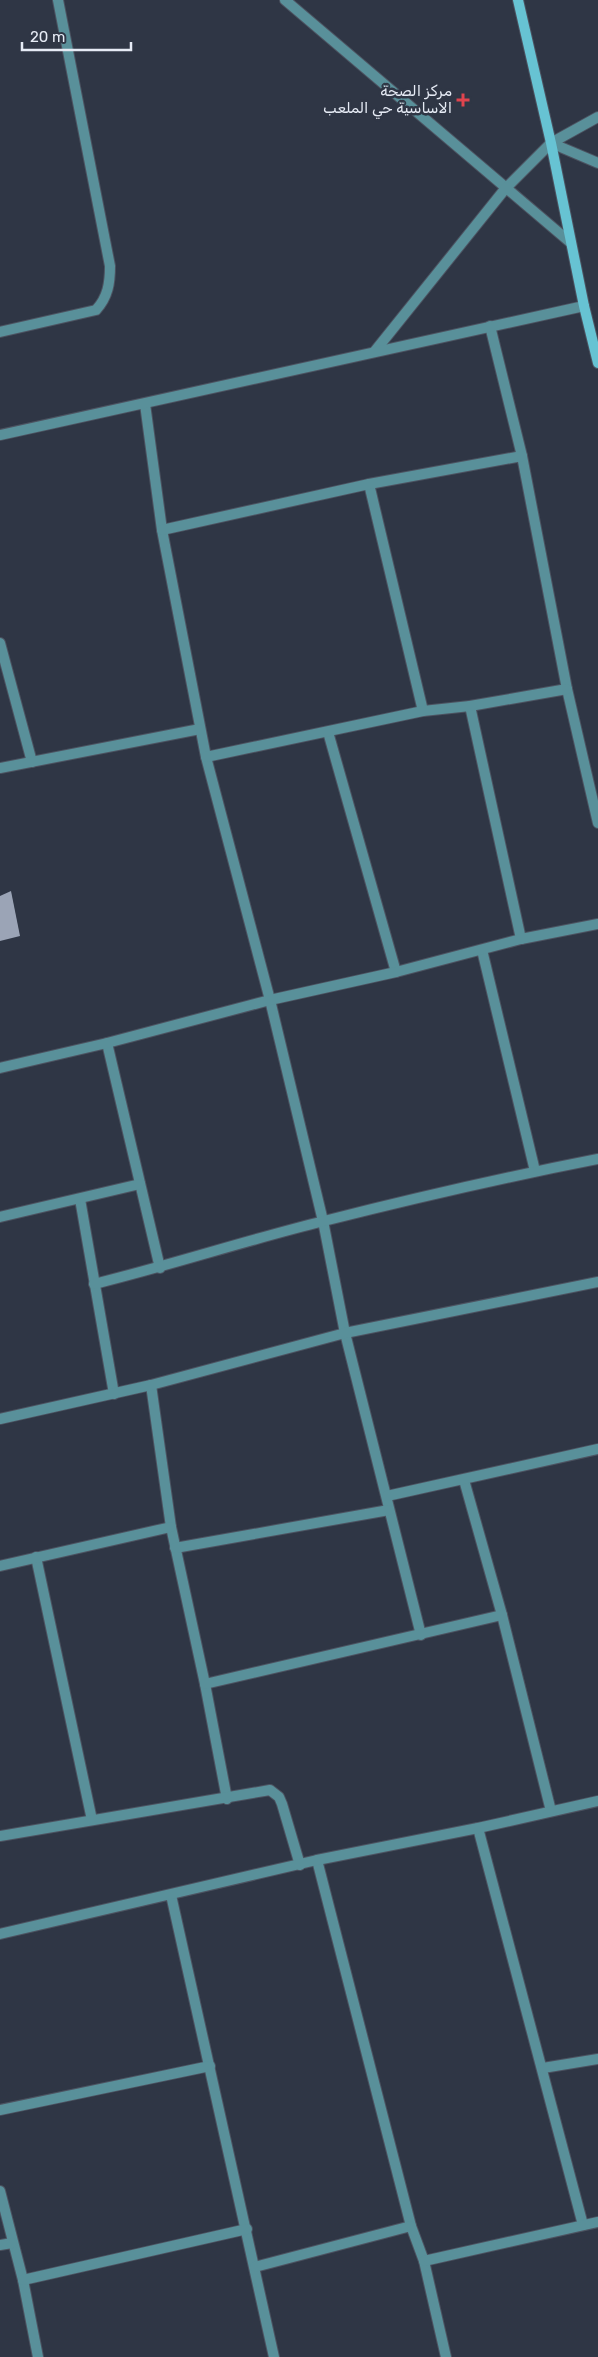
<svg xmlns="http://www.w3.org/2000/svg" width="598" height="2357" font-family="Rubik,Cairo,sans-serif">
<rect width="100%" height="100%" fill="#2f3645"/>
<polygon fill="#9ba4b6" points="11,891 20,936 0,941 0,896"/>
<g fill="none" stroke-linecap="round" stroke-linejoin="round">
<defs>
<polyline id="lane" points="551,143 598,163"/>
<g id="street">
<polyline points="285,0 571,243"/>
<polyline points="490,326 522,456 567,689 598,823"/>
<path d="M0 332 96 310C108 297 110 283 110 266L58 0"/>
<polyline points="375,351 505,189 551,143 598,117"/>
<polyline points="145,404 162,530 206,757 270,1000 323,1221 345,1333 421,1635"/>
<polyline points="0,435 584,306"/>
<polyline points="369,484 423,711"/>
<polyline points="162,530 369,484 522,456"/>
<polyline points="0,643 32,762"/>
<polyline points="470,706 521,939"/>
<polyline points="328,732 396,972"/>
<polyline points="206,757 423,711 470,706 567,689"/>
<polyline points="0,768 200,729"/>
<polyline points="482,950 535,1171"/>
<polyline points="107,1043 160,1268"/>
<polyline points="0,1068 107,1043 270,1000 396,972 521,939 598,924"/>
<polyline points="80,1199 114,1394"/>
<polyline points="0,1217 140,1184"/>
<path d="M94 1284C171 1265 247 1240 324 1221 415 1198 506 1177 598 1159"/>
<polyline points="151,1385 171,1527 205,1684 227,1799"/>
<polyline points="0,1419 151,1385 345,1333 598,1282"/>
<polyline points="464,1480 502,1615 551,1811"/>
<polyline points="387,1496 598,1449"/>
<polyline points="175,1548 389,1510"/>
<polyline points="36,1557 92,1820"/>
<polyline points="0,1566 171,1527"/>
<polyline points="205,1684 502,1615"/>
<polyline points="478,1828 583,2225"/>
<polyline points="0,1836 270,1790 279,1797 282,1804 300,1865"/>
<polyline points="317,1860 411,2226 424,2261 446,2357"/>
<polyline points="171,1895 274,2357"/>
<polyline points="0,1934 317,1860 478,1828 598,1801"/>
<polyline points="543,2068 598,2059"/>
<polyline points="0,2110 210,2066"/>
<polyline points="0,2191 23,2280 38,2357"/>
<polyline points="0,2245 12,2243"/>
<polyline points="424,2261 598,2222"/>
<polyline points="255,2267 411,2226"/>
<polyline points="23,2280 247,2229"/>
</g>
<polyline id="secondary" points="518,0 551,143 584,306 598,363"/>
</defs>
<use href="#lane" stroke="#4c5361" stroke-width="12"/>
<use href="#street" stroke="#4c5361" stroke-width="12"/>
<use href="#secondary" stroke="#4c5361" stroke-width="12"/>
<use href="#lane" stroke="#59909a" stroke-width="10"/>
<use href="#street" stroke="#59909a" stroke-width="10"/>
<use href="#secondary" stroke="#67c3d3" stroke-width="10"/>
</g>
<path fill="#e0444e" stroke="#2f3645" stroke-width="2" d="M460.5 92.5h5v5h5v5h-5v5h-5v-5h-5v-5h5z"/>
<g text-anchor="middle" stroke-width="5" stroke-linejoin="round" paint-order="stroke">
<g font-size="15" fill="#e6ebf5" stroke="#2f3645" text-anchor="end">
<text x="452" y="96">مركز الصحة<tspan x="452" dy="17">الاساسية حي الملعب</tspan></text>
</g>
</g>
<path d="M22 42v8h109v-8" fill="none" stroke="#e6ebf5" stroke-width="2.5"/>
<text x="30" y="42" font-size="15" fill="#e6ebf5" stroke="#2f3645" stroke-width="4" paint-order="stroke">20 m</text>
</svg>
